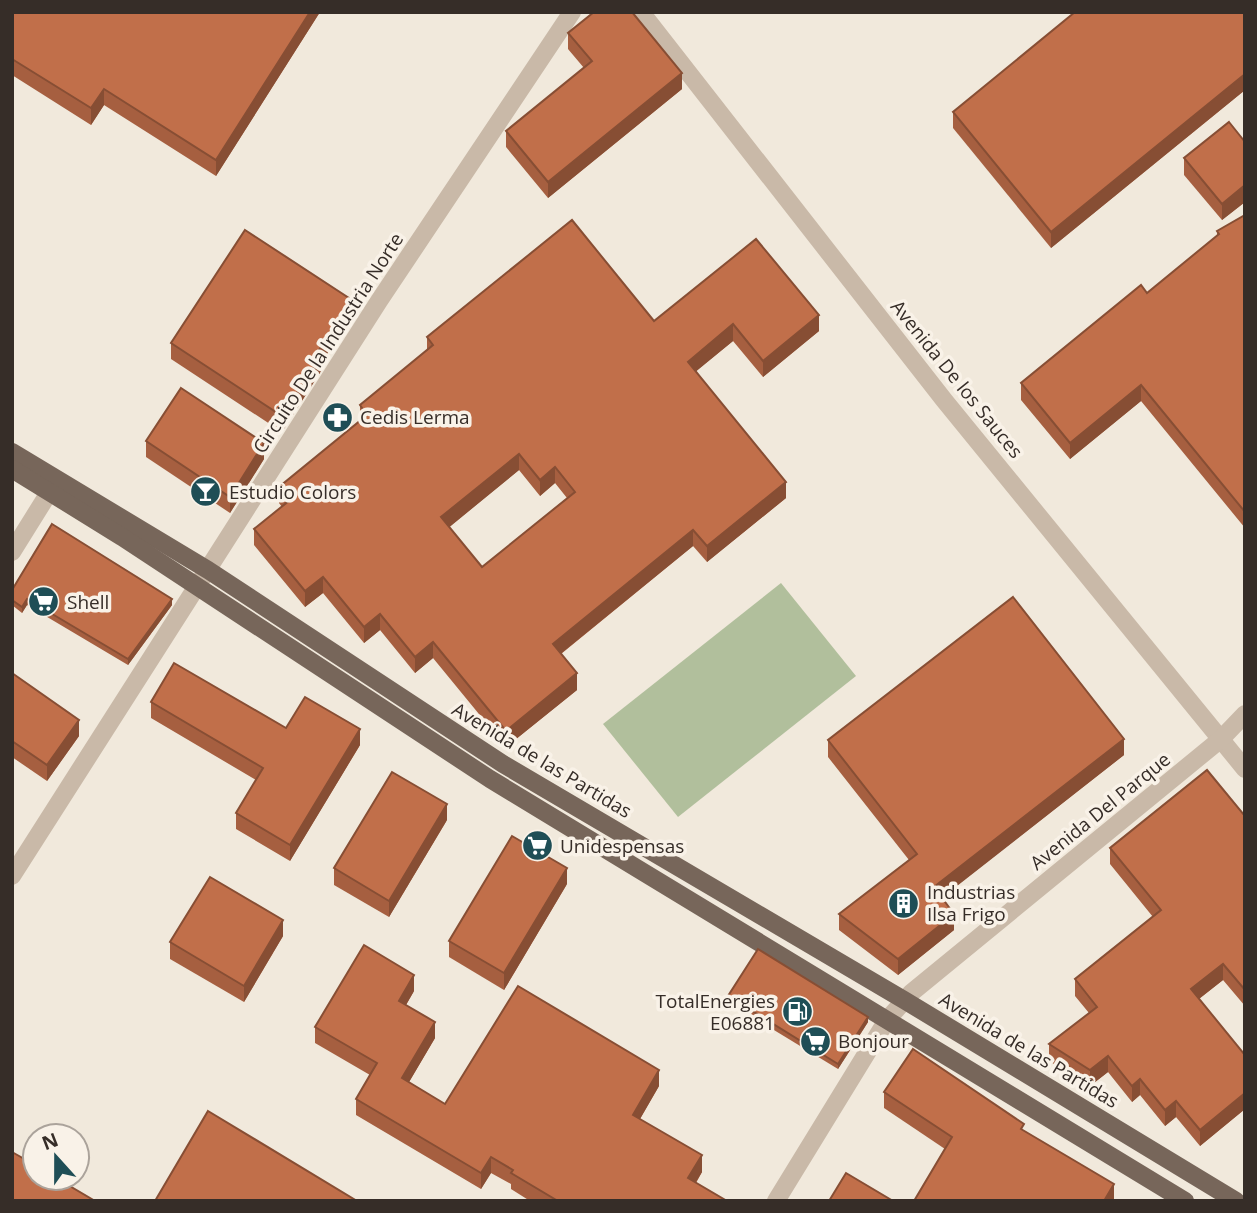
<svg xmlns="http://www.w3.org/2000/svg" width="1257" height="1213" font-family="'Open Sans',sans-serif">
<rect width="100%" height="100%" fill="#f1e9dc"/>
<polygon fill="#b1bf9c" points="781,583 856,676 678,817 603,724"/>
<g fill="none" stroke-linecap="round" stroke-linejoin="round">
<g stroke="#c9b9a8" stroke-width="18">
<polyline points="641,12 944,400 1245,769"/>
<polyline points="12,552 50,491"/>
<polyline points="12,876 379,301 572,12"/>
<polyline points="776,1201 887,1020 911,993 1221,739 1245,714"/>
</g>
<g stroke="#77665a" stroke-width="18">
<polyline points="12,452 208,570 503,764 904,1000 1236,1201"/>
<polyline points="12,469 122,537 490,779 1185,1201"/>
</g>
</g>
<g fill="#a65f40" fill-rule="evenodd">
<polygon points="12,12 320,12 216,176 104,105 91,125 12,75"/>
<polygon points="1245,12 1245,90 1051,248 953,128 953,112"/>
<polygon points="568,33 682,89 548,198 506,147 506,131 584,68 568,49"/>
<polygon points="1245,142 1245,202 1222,220 1184,175 1184,158"/>
<polygon points="1245,215 1245,528 1141,401 1070,459 1021,400 1021,383 1147,293 1217,236 1217,231"/>
<path d="M756 239 819 331 763 377 733 341 696 371 786 498 707 562 693 546 561 654 577 690 506 747 433 658 415 673 380 630 364 643 323 593 305 607 254 545V529L282 507 279 503V487L360 421V405L427 350V337L654 321ZM519 470 540 496 555 483 567 498 482 567 449 527Z"/>
<polygon points="352,316 321,363 321,371 282,432 171,359 171,343"/>
<polygon points="146,441 264,459 230,513 146,457"/>
<polygon points="12,590 172,605 128,665 27,605 22,613 12,605"/>
<polygon points="12,673 79,736 47,781 12,757"/>
<polygon points="151,702 286,728 360,745 290,861 236,829 236,813 256,780 151,718"/>
<polygon points="828,740 1124,755 941,898 954,930 898,975 839,930 839,914 909,860 828,757"/>
<polygon points="1245,816 1245,1006 1223,980 1199,999 1245,1055 1245,1109 1200,1146 1176,1117 1165,1126 1140,1095 1132,1102 1108,1072 1090,1086 1049,1061 1049,1044 1089,1013 1075,996 1075,979 1153,917 1110,864 1110,848"/>
<polygon points="447,820 389,917 334,885 334,868"/>
<polygon points="567,884 504,990 449,957 449,941"/>
<polygon points="283,936 244,1002 170,959 170,942"/>
<polygon points="414,991 406,1005 435,1038 409,1082 445,1104 659,1086 640,1119 702,1172 696,1183 727,1201 530,1201 511,1189 511,1184 491,1173 481,1189 356,1115 356,1099 370,1075 315,1043 315,1027"/>
<polygon points="728,996 868,1022 838,1069 728,1002"/>
<polygon points="884,1092 1024,1131 1114,1200 945,1149 884,1108"/>
</g>
<g fill="#874e34">
<polygon points="310,12 320,12 216,176 216,160"/>
<polygon points="682,73 682,89 548,198 548,182"/>
<polygon points="1245,74 1245,90 1051,248 1051,232"/>
<polygon points="104,89 104,105 91,125 91,108"/>
<polygon points="1245,185 1245,202 1222,220 1222,204"/>
<polygon points="352,300 352,316 321,363 321,371 282,432 282,416 317,353"/>
<polygon points="819,315 819,331 763,377 763,361"/>
<polygon points="733,324 733,341 688,378 688,362"/>
<polygon points="1141,385 1141,401 1070,459 1070,443"/>
<polygon points="264,443 264,459 230,513 230,497"/>
<polygon points="519,454 519,470 441,534 441,517"/>
<polygon points="555,467 555,483 540,496 540,480"/>
<polygon points="786,482 786,498 707,562 707,546"/>
<polygon points="693,530 693,546 553,660 553,644"/>
<polygon points="323,577 323,593 305,607 305,591"/>
<polygon points="27,599 27,605 22,613 22,607"/>
<polygon points="172,599 172,605 128,665 128,659"/>
<polygon points="380,614 380,630 364,643 364,627"/>
<polygon points="433,642 433,658 415,673 415,657"/>
<polygon points="577,673 577,690 506,747 506,731"/>
<polygon points="79,720 79,736 47,781 47,765"/>
<polygon points="360,729 360,745 290,861 290,845"/>
<polygon points="1124,739 1124,755 934,904 934,887"/>
<polygon points="447,804 447,820 389,917 389,901"/>
<polygon points="567,868 567,884 504,990 504,973"/>
<polygon points="954,914 954,930 898,975 898,959"/>
<polygon points="283,920 283,936 244,1002 244,986"/>
<polygon points="1223,964 1223,980 1191,1005 1191,989"/>
<polygon points="414,975 414,991 399,1017 399,1001"/>
<polygon points="868,1017 868,1022 838,1069 838,1064"/>
<polygon points="435,1022 435,1038 402,1094 402,1078"/>
<polygon points="1108,1056 1108,1072 1090,1086 1090,1070"/>
<polygon points="659,1070 659,1086 633,1131 633,1115"/>
<polygon points="1140,1079 1140,1095 1132,1102 1132,1086"/>
<polygon points="1245,1093 1245,1109 1200,1146 1200,1130"/>
<polygon points="1176,1101 1176,1117 1165,1126 1165,1110"/>
<polygon points="702,1155 702,1172 688,1195 688,1178"/>
<polygon points="491,1157 491,1173 481,1189 481,1173"/>
<polygon points="1114,1184 1114,1200 1104,1201"/>
</g>
<g fill="#c16f4a" stroke="#874e34" stroke-width="2" fill-rule="evenodd">
<polygon points="12,12 310,12 216,160 104,89 91,108 12,59"/>
<polygon points="594,12 632,12 682,73 548,182 506,131 592,61 568,33"/>
<polygon points="1075,12 1245,12 1245,74 1051,232 953,112"/>
<polygon points="1229,122 1245,142 1245,185 1222,204 1184,158"/>
<polygon points="1245,215 1245,512 1141,385 1070,443 1021,383 1141,285 1147,293 1219,234 1217,231"/>
<path d="M572 220 654 321 756 239 819 315 763 361 733 324 688 362 786 482 707 546 693 530 553 644 577 673 506 731 433 642 415 657 380 614 364 627 323 577 305 591 254 529 290 500 279 487 367 415 360 405 433 345 427 337ZM519 454 540 480 555 467 575 492 482 567 441 517Z"/>
<polygon points="245,230 352,300 317,353 321,355 282,416 171,343"/>
<polygon points="181,388 264,443 230,497 146,441"/>
<polygon points="52,524 172,599 128,659 27,599 22,607 12,600 12,590"/>
<polygon points="1013,597 1124,739 934,887 954,914 898,959 839,914 917,854 828,740"/>
<polygon points="174,663 286,728 305,697 360,729 290,845 236,813 263,768 151,702"/>
<polygon points="12,673 79,720 47,765 12,741"/>
<polygon points="1207,770 1245,816 1245,990 1223,964 1191,989 1245,1055 1245,1093 1200,1130 1176,1101 1165,1110 1140,1079 1132,1086 1108,1056 1090,1070 1049,1044 1097,1007 1075,979 1161,910 1110,848"/>
<polygon points="392,772 447,804 389,901 334,868"/>
<polygon points="512,836 567,868 504,973 449,941"/>
<polygon points="210,877 283,920 244,986 170,942"/>
<polygon points="364,945 414,975 399,1001 435,1022 402,1078 445,1104 518,986 659,1070 633,1115 702,1155 688,1178 727,1201 558,1201 511,1173 513,1170 491,1157 481,1173 356,1099 377,1063 315,1027"/>
<polygon points="758,949 868,1017 838,1064 728,996"/>
<polygon points="913,1049 1024,1124 1021,1129 1114,1184 1104,1201 914,1201 952,1137 884,1092"/>
<polygon points="208,1111 357,1201 155,1201"/>
<polygon points="12,1152 35,1165 35,1178 56,1178 95,1201 12,1201"/>
<polygon points="846,1173 893,1201 829,1201"/>
</g>
<defs>
<symbol id="pharmacy-disc" viewBox="-11 -11 22 22"><circle r="9.5" fill="#1f4e56" stroke="#f9f2e8"/><path d="M-2-6h4v4h4v4h-4v4h-4v-4h-4v-4h4Z" fill="#fff"/></symbol>
<symbol id="bar-disc" viewBox="-11 -11 22 22"><circle r="9.5" fill="#1f4e56" stroke="#f9f2e8"/><path d="M-6-5H6L.8 .8V4.5H3.5V6h-7V4.5H-.8V.8Z" fill="#fff"/></symbol>
<symbol id="supermarket-disc" viewBox="-11 -11 22 22"><circle r="9.5" fill="#1f4e56" stroke="#f9f2e8"/><path d="M-6-5.5h2.5l.6 2H6L4.5 2H-2.5L-4.4-4H-6ZM-1.5 3.2a1.3 1.3 0 1 0 .1 0ZM3 3.2a1.3 1.3 0 1 0 .1 0Z" fill="#fff"/></symbol>
<symbol id="building-disc" viewBox="-11 -11 22 22"><circle r="9.5" fill="#1f4e56" stroke="#f9f2e8"/><path d="M-4-6H4V6H1V3H-1V6H-4ZM-2.5-4.3h1.7v1.8h-1.7ZM.8-4.3h1.7v1.8H.8ZM-2.5-1h1.7V.8h-1.7ZM.8-1h1.7V.8H.8Z" fill="#fff"/></symbol>
<symbol id="fuel-disc" viewBox="-11 -11 22 22"><circle r="9.5" fill="#1f4e56" stroke="#f9f2e8"/><path d="M-5.5-6h7V0h2V4h1.3V-2.5L3-4.5l.8-.8L6-3V5H2.5V1h-1V6h-7ZM-4.2-4.7v3.2H.2V-4.7Z" fill="#fff"/></symbol>
</defs>
<g fill-rule="evenodd">
<use href="#pharmacy-disc" x="320" y="400" width="35" height="35"/>
<use href="#bar-disc" x="188" y="474" width="35" height="35"/>
<use href="#supermarket-disc" x="26" y="584" width="35" height="35"/>
<use href="#supermarket-disc" x="520" y="828" width="35" height="35"/>
<use href="#building-disc" x="886" y="886" width="35" height="35"/>
<use href="#fuel-disc" x="780" y="994" width="35" height="35"/>
<use href="#supermarket-disc" x="798" y="1024" width="35" height="35"/>
</g>
<g text-anchor="middle" stroke-width="7" stroke-linejoin="round" paint-order="stroke">
<g font-size="19" fill="#362d28" stroke="#f9f2e8">
<text transform="translate(328 343) rotate(-57)" y="7">Circuito De la Industria Norte</text>
<text transform="translate(957 379) rotate(51)" y="7">Avenida De los Sauces</text>
<text transform="translate(542 760) rotate(31)" y="7">Avenida de las Partidas</text>
<text transform="translate(1100 811) rotate(-39)" y="7">Avenida Del Parque</text>
<text transform="translate(1029 1050) rotate(31)" y="7">Avenida de las Partidas</text>
</g>
<g font-size="19" fill="#362d28" stroke="#f9f2e8" text-anchor="start">
<text x="360" y="424">Cedis Lerma</text>
<text x="229" y="499">Estudio Colors</text>
<text x="67" y="609">Shell</text>
<text x="560" y="853">Unidespensas</text>
<text x="927" y="899">Industrias<tspan x="927" dy="22">Ilsa Frigo</tspan></text>
<text x="775" y="1008" text-anchor="end">TotalEnergies<tspan x="775" dy="22">E06881</tspan></text>
<text x="838" y="1048">Bonjour</text>
</g>
</g>
<rect width="1257" height="1213" fill="none" stroke="#362d28" stroke-width="28"/>
<g transform="translate(56 1157) rotate(339)"><circle r="33" fill="#f9f2e8" stroke="#aba39b" stroke-width="2"/>
<path d="M0-5L12 26L0 18L-12 26Z" fill="#1f4e56"/>
<text y="-10" font-size="19" font-weight="bold" text-anchor="middle" fill="#362d28">N</text>
</g>
</svg>
